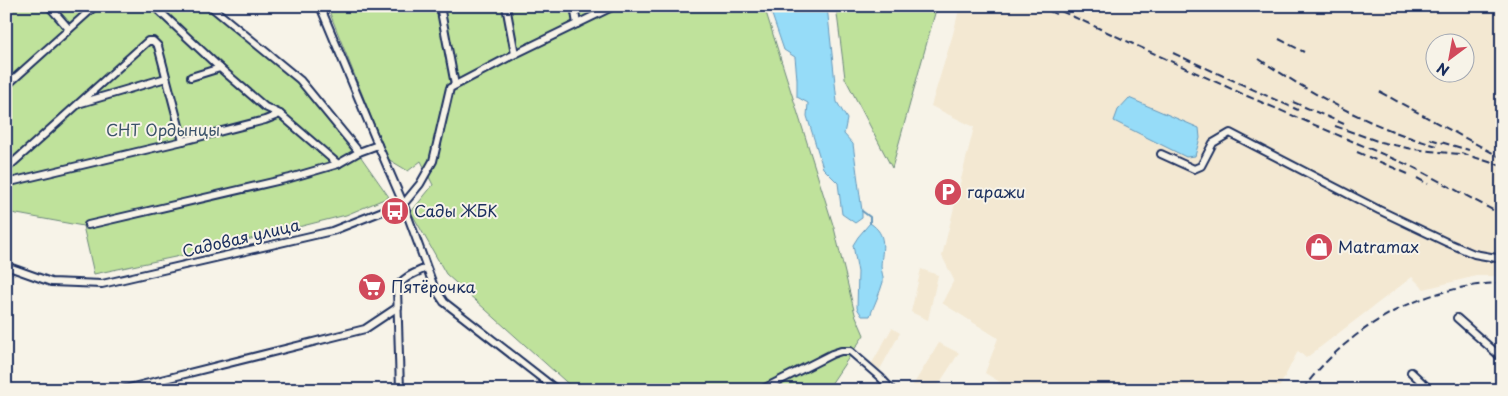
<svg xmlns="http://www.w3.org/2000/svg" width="1508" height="396" font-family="'Playpen Sans',sans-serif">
<rect width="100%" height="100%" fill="#f7f3e8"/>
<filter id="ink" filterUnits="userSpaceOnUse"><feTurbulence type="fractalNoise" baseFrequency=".02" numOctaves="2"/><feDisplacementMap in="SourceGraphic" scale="10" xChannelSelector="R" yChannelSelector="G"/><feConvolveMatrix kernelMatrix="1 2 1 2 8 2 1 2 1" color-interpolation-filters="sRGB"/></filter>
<g filter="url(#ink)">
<g fill="#f3e8d2" fill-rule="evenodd">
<path d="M960 6H1502V276H1476L1424 289 1412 277 1306 358 1298 351 1278 390H1013L985 373 998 338 942 303 954 280 942 256 974 127 931 106 953 34ZM1436 42H1466V72H1436Z"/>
<polygon points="921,269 938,275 928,320 911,312"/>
<polygon points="892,328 900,333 878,373 871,365"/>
<polygon points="939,343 959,353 935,390 910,390"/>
</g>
<g fill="#bfe29b" stroke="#6d887c">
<polygon points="6,6 207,6 288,72 340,127 389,197 346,215 199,252 94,274 83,226 6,212"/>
<polygon points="327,6 764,6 834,228 855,314 864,335 827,390 575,390 446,274 411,212 433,185 421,161 408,171 388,159"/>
<polygon points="836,6 937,6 892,168 845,78"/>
</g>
<g fill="#96dcf8" stroke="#6597ba">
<polygon points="769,6 827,6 837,102 847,119 844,134 853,144 862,211 862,218 855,223 842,214 838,183 823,168 807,116 808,103 797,97 797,79 795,57 784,50"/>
<polygon points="1129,98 1199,128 1200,138 1195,156 1186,157 1114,121 1118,110"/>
<path d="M870 223C888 235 882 248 881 266 881 271 884 277 883 282 880 293 874 305 870 316H862L857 308 858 272 853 245 858 237Z"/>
</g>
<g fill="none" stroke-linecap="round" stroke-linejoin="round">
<polyline stroke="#6597ba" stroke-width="2" points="862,211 870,217 870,223"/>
<defs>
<g id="minor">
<polyline points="49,6 69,29"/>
<polyline points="154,6 220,68 265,107 280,114 338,164 359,152 378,145"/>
<polyline points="210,6 300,80 359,152"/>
<polyline points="320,6 378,145 403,203 434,287 444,302 557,390"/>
<polyline points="440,6 455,85"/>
<polyline points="506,6 515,54"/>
<polyline points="574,6 577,24"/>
<polyline points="191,77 220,68"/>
<polyline points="6,86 95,6"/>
<polyline points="81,103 166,78"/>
<polyline points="1161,154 1194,169 1201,166 1213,143 1230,133 1379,210 1446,242 1474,254 1502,259"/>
<polyline points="6,169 148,41 153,41 158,46 183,141"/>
<polyline points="6,183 183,141 265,120 280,114"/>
<polyline points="88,225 290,178 338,164"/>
<polyline points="6,266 51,282 102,284 332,231 403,203 406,201 420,184 433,161 450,88 515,54 614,6"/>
<polyline points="1457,318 1502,358"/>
<polyline points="1411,372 1430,390"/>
<polyline points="121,390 365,329 398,307"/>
<path d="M400 390 397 288C403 277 415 273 426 268"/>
<polyline points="761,390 832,354 841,351 850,351 880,377 892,390"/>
</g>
</defs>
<use href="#minor" stroke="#1b2f5e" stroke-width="10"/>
<use href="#minor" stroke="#f7f3e8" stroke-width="6"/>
<g stroke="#1b2f5e" stroke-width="2" stroke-dasharray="8 4" stroke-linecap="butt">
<polyline points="1038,6 1056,14"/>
<polyline points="1050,6 1247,96 1415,168 1502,215"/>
<polyline points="1279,39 1304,52"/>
<polyline points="1173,53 1298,110"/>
<path d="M1259 59C1315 96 1373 128 1437 146"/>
<polyline points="1380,92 1502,158"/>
<polyline points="1293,102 1344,124"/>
<polyline points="1335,126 1380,142 1412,149 1468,155"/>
<polyline points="1430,139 1469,150"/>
<polyline points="1357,152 1408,174"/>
<polyline points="1461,153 1502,166"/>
<polyline points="1417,178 1428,184"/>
<path d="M1302 390C1350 326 1421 286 1502 283"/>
</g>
</g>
</g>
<defs>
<symbol id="parking-disc" viewBox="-11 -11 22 22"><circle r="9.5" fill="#d1495b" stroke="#f7f3e8"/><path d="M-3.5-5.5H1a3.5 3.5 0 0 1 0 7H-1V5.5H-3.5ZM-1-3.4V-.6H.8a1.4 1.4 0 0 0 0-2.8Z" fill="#fff"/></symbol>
<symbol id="bus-disc" viewBox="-11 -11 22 22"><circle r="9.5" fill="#d1495b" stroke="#f7f3e8"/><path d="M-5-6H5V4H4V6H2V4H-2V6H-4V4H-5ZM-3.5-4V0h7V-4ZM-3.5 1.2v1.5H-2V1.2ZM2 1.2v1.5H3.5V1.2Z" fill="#fff"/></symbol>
<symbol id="shop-disc" viewBox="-11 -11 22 22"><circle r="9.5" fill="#d1495b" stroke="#f7f3e8"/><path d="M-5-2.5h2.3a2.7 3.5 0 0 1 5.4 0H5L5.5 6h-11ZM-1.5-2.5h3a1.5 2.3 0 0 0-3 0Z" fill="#fff"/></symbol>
<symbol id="supermarket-disc" viewBox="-11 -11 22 22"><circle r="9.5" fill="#d1495b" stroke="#f7f3e8"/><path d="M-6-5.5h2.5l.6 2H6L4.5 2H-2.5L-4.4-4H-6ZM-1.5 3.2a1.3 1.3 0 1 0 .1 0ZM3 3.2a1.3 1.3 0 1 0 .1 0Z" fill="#fff"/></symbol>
</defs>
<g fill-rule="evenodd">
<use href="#parking-disc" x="932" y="176" width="32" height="32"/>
<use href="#bus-disc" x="379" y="195" width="32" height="32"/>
<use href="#shop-disc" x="1303" y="231" width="32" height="32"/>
<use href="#supermarket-disc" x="356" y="271" width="32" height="32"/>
</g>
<g text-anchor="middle" stroke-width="4" stroke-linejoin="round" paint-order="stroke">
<g font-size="16" fill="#3c536a" stroke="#f7f3e8">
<text x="163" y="136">СНТ Ордынцы</text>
</g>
<g font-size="16" fill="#1b2f5e" stroke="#f7f3e8" text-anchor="start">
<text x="967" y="198">гаражи</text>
<text x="414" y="217">Сады ЖБК</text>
<text x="1338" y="253">Matramax</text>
<text x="391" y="293">Пятёрочка</text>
</g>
<g font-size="16" fill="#1b2f5e" stroke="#f7f3e8">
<text transform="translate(241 238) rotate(-13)" y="6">Садовая улица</text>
</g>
</g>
<rect width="1508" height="396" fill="none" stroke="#f7f3e8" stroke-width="25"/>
<rect x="12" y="12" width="1483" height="371" fill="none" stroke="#1b2f5e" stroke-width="2" filter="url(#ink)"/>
<g transform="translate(1450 58) rotate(212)"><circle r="24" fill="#f7f3e8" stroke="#9fa5b1"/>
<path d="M0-4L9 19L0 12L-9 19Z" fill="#d1495b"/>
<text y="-8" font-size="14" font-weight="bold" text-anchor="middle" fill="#1b2f5e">N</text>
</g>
</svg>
